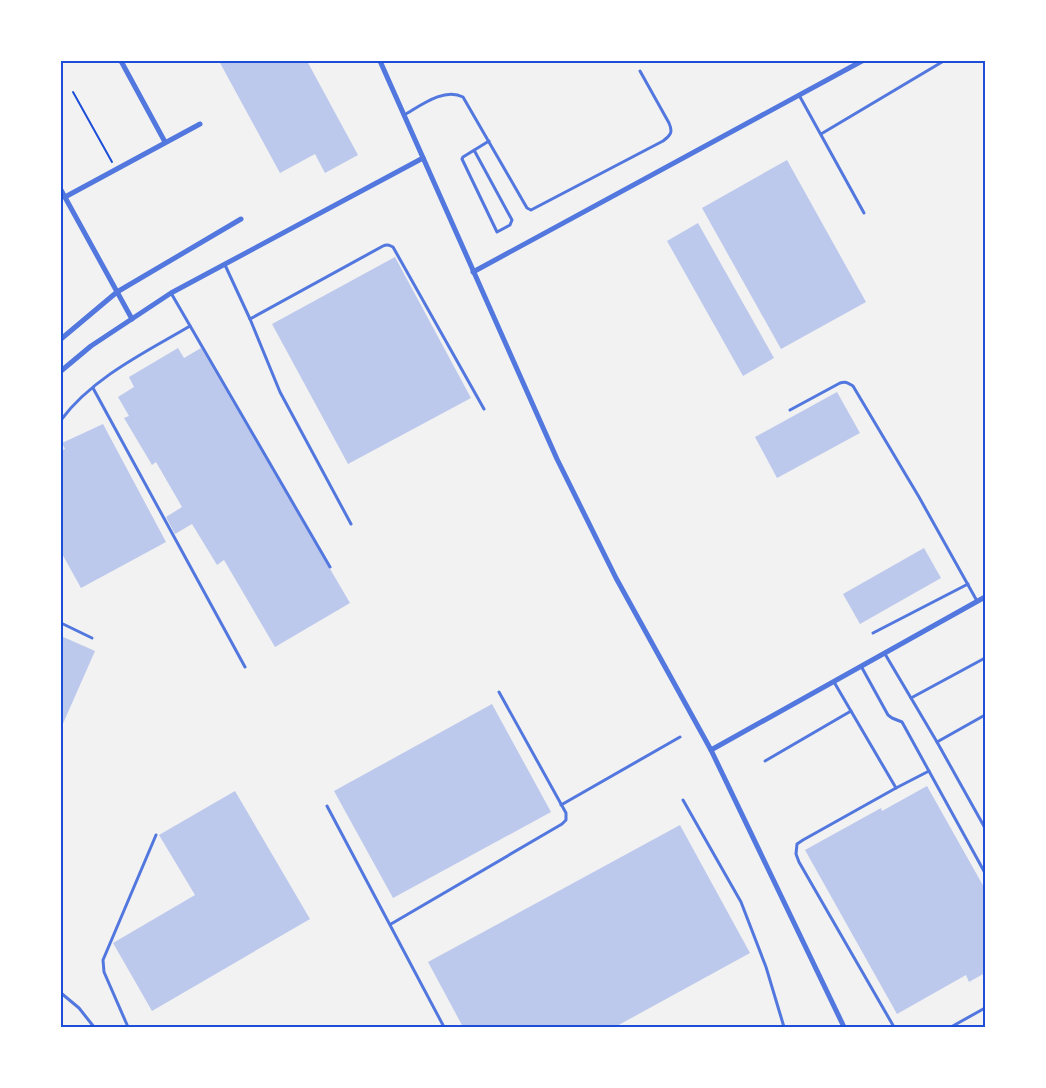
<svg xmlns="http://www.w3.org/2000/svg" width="1046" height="1088" font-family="'DejaVu Sans',sans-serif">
<rect width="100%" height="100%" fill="#f2f2f2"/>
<g fill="#bdc9ec">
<polygon points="219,61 307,61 358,155 325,173 315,154 280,173"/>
<polygon points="787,160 866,302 781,349 702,208"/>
<polygon points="698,223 774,358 743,376 667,241"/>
<polygon points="395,257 471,398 348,464 272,324"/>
<polygon points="178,348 184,358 201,348 350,603 275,647 224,560 217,565 192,524 175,534 166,517 182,507 156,462 152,465 124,418 129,416 118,397 134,387 129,377"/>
<polygon points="837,392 860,433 777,478 755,437"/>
<polygon points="103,424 166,542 81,588 61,552 61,451 65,449 62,443"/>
<polygon points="924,548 941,578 860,624 843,594"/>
<polygon points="61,636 95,651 61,728"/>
<polygon points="492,704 551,812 393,898 334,791"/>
<polygon points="927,786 985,889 985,973 969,982 966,975 897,1014 805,850 881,808 882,811"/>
<polygon points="235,791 310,919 152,1011 113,943 195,895 159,835"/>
<polygon points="680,825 750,953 615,1027 463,1027 428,962"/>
</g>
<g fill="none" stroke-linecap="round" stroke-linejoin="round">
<polyline stroke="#1d4ed8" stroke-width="2" points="73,92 112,162"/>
<g stroke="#5277de" stroke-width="3">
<polyline points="799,95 864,213"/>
<path d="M404 115C420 106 444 87 463 97L527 208 531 210 663 141C671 135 673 132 669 123L640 71"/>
<polyline points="821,134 942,62"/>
<polyline points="474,150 512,220 510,225 497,232 462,159 463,157 489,141"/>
<polyline points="225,265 250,319 280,392 351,524"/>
<polyline points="171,293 330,567"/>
<path d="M250 319 383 246C387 244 389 245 393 247L484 409"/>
<polyline points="93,388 245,667"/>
<path d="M790 410 840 383C846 381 848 383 853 386L919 497 977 601"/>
<path d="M61 420C93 377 146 352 190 326"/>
<polyline points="61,623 92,638"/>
<polyline points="873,633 968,584"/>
<polyline points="885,654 937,742 985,828"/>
<polyline points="861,666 888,715 892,718 902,722 985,873"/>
<polyline points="834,682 896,788 803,840 797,844 796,854 799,862 894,1027"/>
<polyline points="911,698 985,658"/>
<polyline points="937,742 985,715"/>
<polyline points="765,761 851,711"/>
<polyline points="896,788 929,771"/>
<polyline points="683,800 741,902 766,967 784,1027"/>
<polyline points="561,805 680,737"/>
<polyline points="327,806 444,1027"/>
<polyline points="391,924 562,824 566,820 566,813 499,692"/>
<polyline points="61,993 79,1008 94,1027"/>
<polyline points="128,1027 104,972 103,960 156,835"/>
<polyline points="951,1027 985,1008"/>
</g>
<g stroke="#5277de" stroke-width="5">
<polyline points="121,61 165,142"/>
<polyline points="380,61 557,459 616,578 711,750 844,1027"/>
<polyline points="61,190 132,319"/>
<polyline points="65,197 200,124"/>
<polyline points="473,272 862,61"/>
<polyline points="61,339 117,292 241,219"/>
<polyline points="61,371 91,346 171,293 423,158"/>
<polyline points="711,750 985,597"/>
</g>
</g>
<rect width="1046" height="1088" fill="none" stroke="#ffffff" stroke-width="125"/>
<rect x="62" y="62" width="922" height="964" fill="none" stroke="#1d4ed8" stroke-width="2"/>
</svg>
